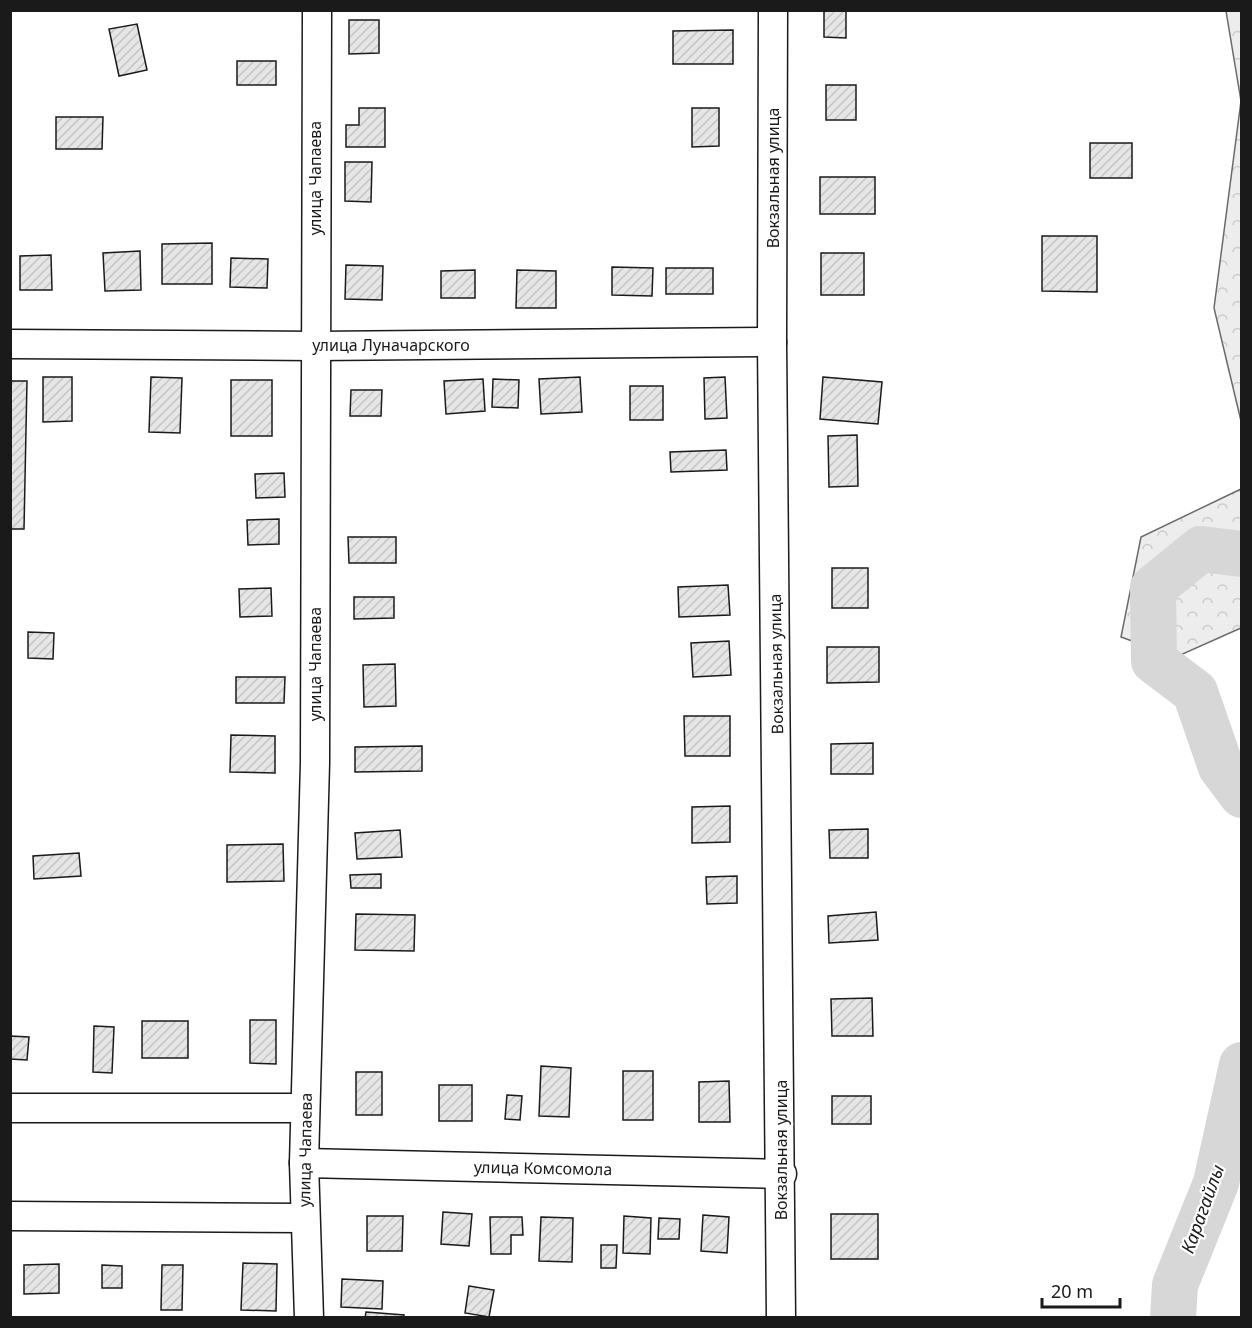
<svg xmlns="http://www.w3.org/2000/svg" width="1252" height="1328" font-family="'Noto Sans',sans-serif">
<defs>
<pattern id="forest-crowns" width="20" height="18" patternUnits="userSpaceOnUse" patternTransform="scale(1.5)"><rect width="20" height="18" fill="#ededed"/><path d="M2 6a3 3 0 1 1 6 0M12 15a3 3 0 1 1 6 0" fill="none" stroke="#cbcbcb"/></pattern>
<pattern id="building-hatch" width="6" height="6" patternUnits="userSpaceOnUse" patternTransform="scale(1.5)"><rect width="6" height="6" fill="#e6e6e6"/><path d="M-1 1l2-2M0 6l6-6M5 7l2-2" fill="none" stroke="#c5c5c5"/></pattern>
</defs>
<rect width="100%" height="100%" fill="#fff"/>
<g fill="url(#forest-crowns)" stroke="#6a6a6a" stroke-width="1.5">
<polygon points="1226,11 1242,11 1241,421 1214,308 1241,101"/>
<polygon points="1241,489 1241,628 1176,657 1121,637 1141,537"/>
</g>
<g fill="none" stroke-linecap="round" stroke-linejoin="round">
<g stroke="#d7d7d7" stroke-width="46">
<polyline points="1242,554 1201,549 1153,588 1154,661 1195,692 1221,767 1242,795"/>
<polyline points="1173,1318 1175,1285 1216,1183 1242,1065"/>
</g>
</g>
<g fill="url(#building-hatch)" stroke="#1a1a1a" stroke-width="1.5">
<polygon points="824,10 846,10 846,38 824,37"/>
<polygon points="349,20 379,20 379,53 349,54"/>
<polygon points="137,24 147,70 119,76 109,29"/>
<polygon points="733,30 733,64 673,64 673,31"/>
<rect x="237" y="61" width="39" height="24"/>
<rect x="826" y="85" width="30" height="35"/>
<polygon points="359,108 385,108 385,147 346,147 346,125 359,125"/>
<polygon points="692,108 719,108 719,146 692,147"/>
<polygon points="56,117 103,117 102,149 56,149"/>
<rect x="1090" y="143" width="42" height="35"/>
<polygon points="345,162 372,162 371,202 345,201"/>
<rect x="820" y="177" width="55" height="37"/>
<polygon points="1042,236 1097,236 1097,292 1042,291"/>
<polygon points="212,243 212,284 162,284 162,244"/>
<polygon points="140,251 141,290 105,291 103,253"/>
<rect x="821" y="253" width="43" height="42"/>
<polygon points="51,255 52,290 20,290 20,256"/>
<polygon points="231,258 268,259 267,288 230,287"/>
<polygon points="346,265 383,266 382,300 345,299"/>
<polygon points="612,267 653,268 652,296 612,295"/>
<rect x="666" y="268" width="47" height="26"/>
<polygon points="475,270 475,298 441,298 441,271"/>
<polygon points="517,270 556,271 556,308 516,308"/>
<polygon points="43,377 72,377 72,421 43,422"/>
<polygon points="151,377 182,378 180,433 149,432"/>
<polygon points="580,377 582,412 541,414 539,379"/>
<polygon points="725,377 727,418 705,419 704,378"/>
<polygon points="823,377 882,382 878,424 820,419"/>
<polygon points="483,379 485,411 446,414 444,381"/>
<polygon points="493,379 519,380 518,408 492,407"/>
<rect x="231" y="380" width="41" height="56"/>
<polygon points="10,381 27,381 24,529 10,529"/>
<rect x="630" y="386" width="33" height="34"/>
<polygon points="351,390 382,390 381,416 350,416"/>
<polygon points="857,435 858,486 829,487 828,436"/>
<polygon points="726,450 727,470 671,472 670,452"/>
<polygon points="284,473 285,497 256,498 255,474"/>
<polygon points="279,519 279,544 248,545 247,520"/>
<polygon points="348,537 396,537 396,563 349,563"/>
<rect x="832" y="568" width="36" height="40"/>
<polygon points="728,585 730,615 679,617 678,587"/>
<polygon points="271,588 272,616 240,617 239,589"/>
<polygon points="354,597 394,597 394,618 354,619"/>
<polygon points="28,632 54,633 53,659 28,658"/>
<polygon points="729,641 731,675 693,677 691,643"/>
<polygon points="827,647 879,647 879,682 827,683"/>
<polygon points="395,664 396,706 364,707 363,665"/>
<polygon points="236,677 285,677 284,703 236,703"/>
<polygon points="684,716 730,716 730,756 685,756"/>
<polygon points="231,735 275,736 275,773 230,772"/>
<polygon points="873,743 873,774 831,774 831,744"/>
<polygon points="422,746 422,771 355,772 355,747"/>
<polygon points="730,806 730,842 692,843 692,807"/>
<polygon points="868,829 868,858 830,858 829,830"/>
<polygon points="400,830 402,857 357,859 355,833"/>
<polygon points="283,844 284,881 227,882 227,845"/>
<polygon points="79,853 81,876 34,879 33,856"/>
<polygon points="381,874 381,888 351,888 350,875"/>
<polygon points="737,876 737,903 707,904 706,877"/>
<polygon points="876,912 878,940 829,943 828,916"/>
<polygon points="356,914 415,915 414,951 355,950"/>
<polygon points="872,998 873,1036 832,1036 831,999"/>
<polygon points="250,1020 276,1020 276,1064 250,1063"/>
<rect x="142" y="1021" width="46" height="37"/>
<polygon points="94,1026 114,1027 112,1073 93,1072"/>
<polygon points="10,1036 29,1037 27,1060 10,1059"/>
<polygon points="541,1066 571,1068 569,1117 539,1116"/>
<rect x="623" y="1071" width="30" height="49"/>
<rect x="356" y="1072" width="26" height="43"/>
<polygon points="729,1081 730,1122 699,1122 699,1082"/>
<rect x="439" y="1085" width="33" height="36"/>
<polygon points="507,1095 522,1096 520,1120 505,1119"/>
<rect x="832" y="1096" width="39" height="28"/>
<polygon points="443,1212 472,1214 469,1246 441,1244"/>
<rect x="831" y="1214" width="47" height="45"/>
<polygon points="703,1215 729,1217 727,1253 701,1251"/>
<polygon points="367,1216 403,1216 402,1251 367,1251"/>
<polygon points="624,1216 651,1218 650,1254 623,1253"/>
<polygon points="490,1217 522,1217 523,1235 511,1235 511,1254 491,1254"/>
<polygon points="541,1217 573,1218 572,1262 539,1261"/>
<polygon points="659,1218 680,1219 679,1239 658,1239"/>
<polygon points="601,1245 617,1245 616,1268 601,1268"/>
<polygon points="243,1263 277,1264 276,1311 241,1310"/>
<polygon points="59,1264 59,1293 24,1294 24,1265"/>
<polygon points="102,1265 122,1266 122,1288 102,1288"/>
<polygon points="162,1265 183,1265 182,1310 161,1310"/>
<polygon points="342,1279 383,1281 382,1309 341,1307"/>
<polygon points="469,1286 494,1290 489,1317 465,1313"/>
<polygon points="366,1312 404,1315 403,1318 365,1318"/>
</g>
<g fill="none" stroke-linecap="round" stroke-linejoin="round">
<defs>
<g id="minor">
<polyline points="773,10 772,342 781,1318"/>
<polyline points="10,344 315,346 772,342"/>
<polyline points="10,1108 305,1108"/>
<polyline points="304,1163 782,1174"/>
<polyline points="10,1216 305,1218"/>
<polyline points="309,1318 304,1163 315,763 317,10"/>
</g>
</defs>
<use href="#minor" stroke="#1a1a1a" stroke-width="31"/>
<use href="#minor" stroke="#fff" stroke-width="28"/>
</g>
<g text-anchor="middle" stroke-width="4.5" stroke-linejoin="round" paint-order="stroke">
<g font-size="16" fill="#1a1a1a" stroke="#fff">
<text transform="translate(315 178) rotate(-90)" y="6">улица Чапаева</text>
<text transform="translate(773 178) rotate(-90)" y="6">Вокзальная улица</text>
<text x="391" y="351">улица Луначарского</text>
<text transform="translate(315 664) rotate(-90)" y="6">улица Чапаева</text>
<text transform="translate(776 664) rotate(-91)" y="6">Вокзальная улица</text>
<text transform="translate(305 1150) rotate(-89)" y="6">улица Чапаева</text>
<text transform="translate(781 1150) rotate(-90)" y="6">Вокзальная улица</text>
<text transform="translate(543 1168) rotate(1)" y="6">улица Комсомола</text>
</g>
<g font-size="18" font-style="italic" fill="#1a1a1a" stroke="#fff">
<text transform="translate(1203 1209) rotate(-70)" y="6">Карагайлы</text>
</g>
</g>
<rect width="1252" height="1328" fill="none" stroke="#1a1a1a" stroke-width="24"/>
<path d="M1042 1298v9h78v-9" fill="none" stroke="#1a1a1a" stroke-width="3"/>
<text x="1051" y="1298" font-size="18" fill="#1a1a1a" stroke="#ffffff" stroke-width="4.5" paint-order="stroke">20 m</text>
</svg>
